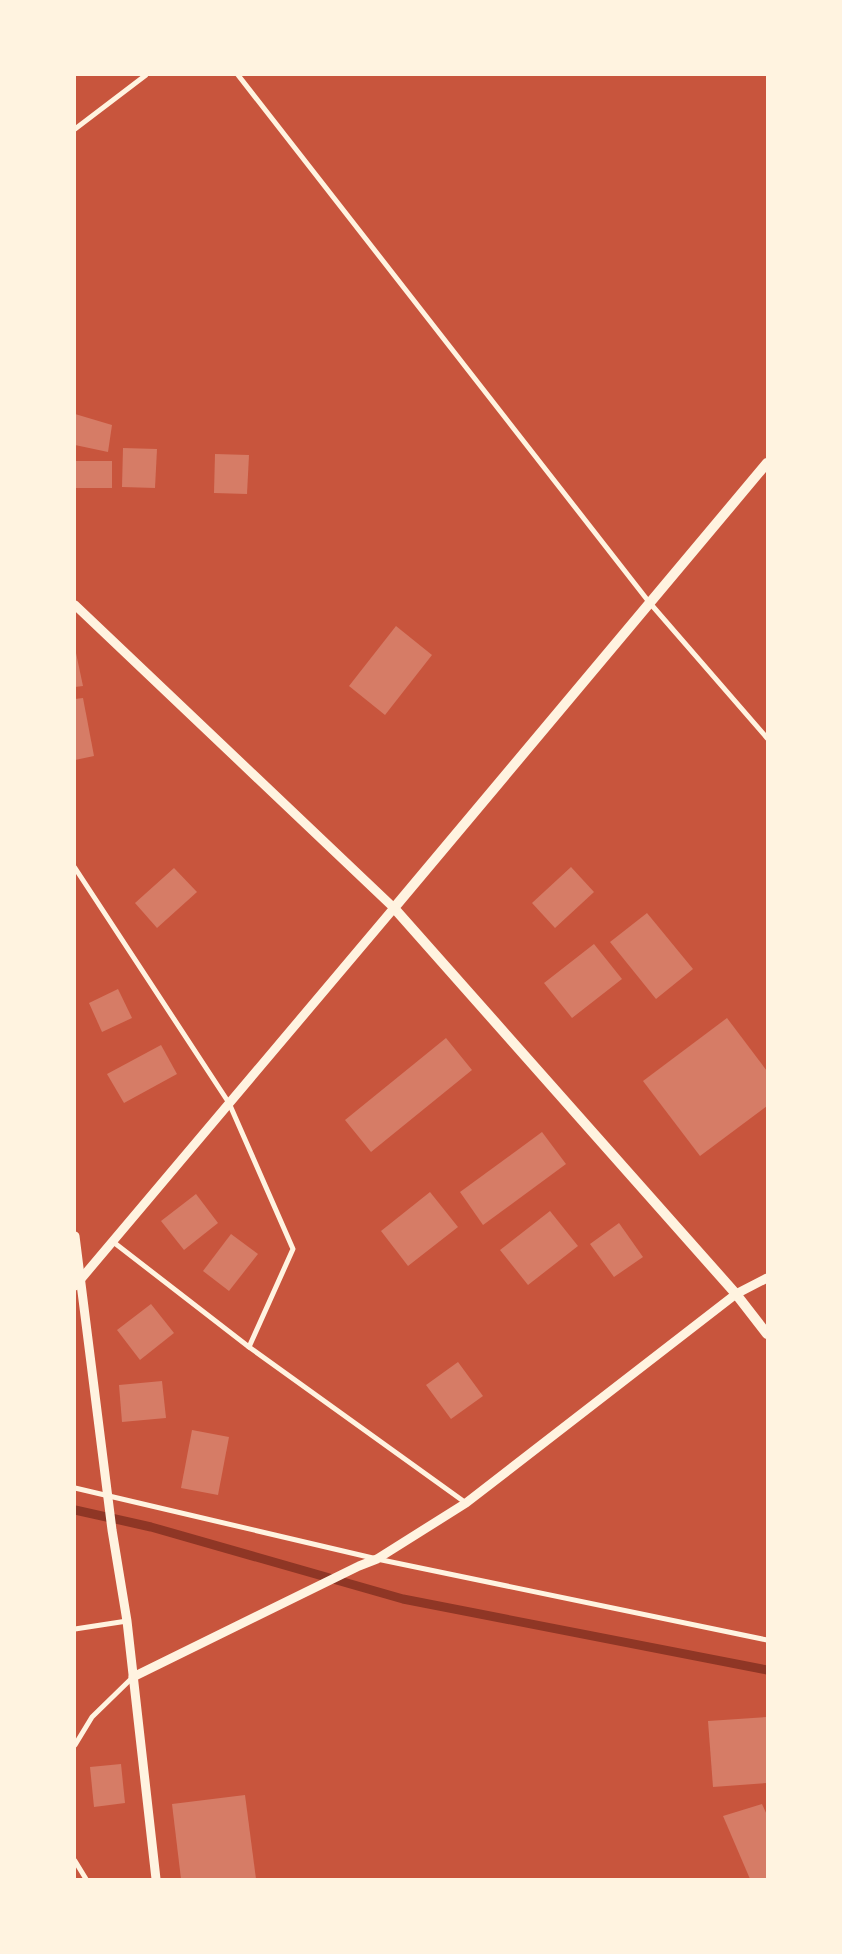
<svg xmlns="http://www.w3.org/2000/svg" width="842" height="1954" font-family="Overpass,sans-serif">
<rect width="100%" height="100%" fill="#c8553d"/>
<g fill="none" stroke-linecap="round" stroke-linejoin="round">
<polyline stroke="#8f3625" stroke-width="9" points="75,1510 151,1527 403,1599 767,1670"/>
</g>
<g fill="#d67c66">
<polygon points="75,414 112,425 108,452 75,445"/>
<polygon points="123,448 157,449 155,488 122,487"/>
<polygon points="215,454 249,455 247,494 214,493"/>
<rect x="75" y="461" width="37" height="27"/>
<polygon points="396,626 432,655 385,715 349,686"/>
<polygon points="76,653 83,686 75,687 75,654"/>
<polygon points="83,698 94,756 75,760 75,699"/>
<polygon points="571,867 594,892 555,928 532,903"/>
<polygon points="174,868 197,892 157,928 135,903"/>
<polygon points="647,913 693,969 656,999 610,942"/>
<polygon points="594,944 622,979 572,1018 544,983"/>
<polygon points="118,989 132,1018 102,1032 89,1003"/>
<polygon points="727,1018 767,1071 767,1106 700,1156 643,1081"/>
<polygon points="446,1038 472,1070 371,1152 345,1120"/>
<polygon points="161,1045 177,1074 124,1103 107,1074"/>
<polygon points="542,1132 566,1164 483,1225 460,1192"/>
<polygon points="430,1192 458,1227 408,1266 381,1231"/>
<polygon points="196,1194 218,1223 184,1250 161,1221"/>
<polygon points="550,1211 578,1246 528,1285 500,1250"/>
<polygon points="619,1223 643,1257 614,1277 590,1244"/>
<polygon points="231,1234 258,1254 229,1291 203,1271"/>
<polygon points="151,1304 174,1333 140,1360 117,1330"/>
<polygon points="458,1362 483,1396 451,1419 426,1385"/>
<polygon points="162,1381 166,1418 122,1422 119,1385"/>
<polygon points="192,1430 229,1437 218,1495 181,1488"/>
<polygon points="767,1717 767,1783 713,1787 708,1721"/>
<polygon points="121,1764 125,1803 94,1807 90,1767"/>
<polygon points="245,1795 256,1879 181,1879 172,1804"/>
<polygon points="762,1804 767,1815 767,1879 750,1879 723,1816"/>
</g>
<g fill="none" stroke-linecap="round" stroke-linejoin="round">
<g stroke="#fff3e0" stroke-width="5">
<polyline points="238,75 649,602 767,738"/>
<polyline points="75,129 146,75"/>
<polyline points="75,868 229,1103 293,1249 249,1347 466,1503"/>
<polyline points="112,1241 249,1347"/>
<polyline points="75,1488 377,1559 767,1640"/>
<polyline points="75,1629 127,1621"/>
<polyline points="75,1745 92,1717 133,1677"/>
<polyline points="75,1861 86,1879"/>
</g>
<g stroke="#fff3e0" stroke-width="9">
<polyline points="75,605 394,908 75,1286"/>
<polyline points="75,1236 112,1530 127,1621 156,1879"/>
<polyline points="133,1677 359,1566 377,1559 466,1503 736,1294 767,1278"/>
</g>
<polyline stroke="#fff3e0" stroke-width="10" points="767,463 394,908 736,1294 767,1334"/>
</g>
<rect width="842" height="1954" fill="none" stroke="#fff3e0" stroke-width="152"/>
</svg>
